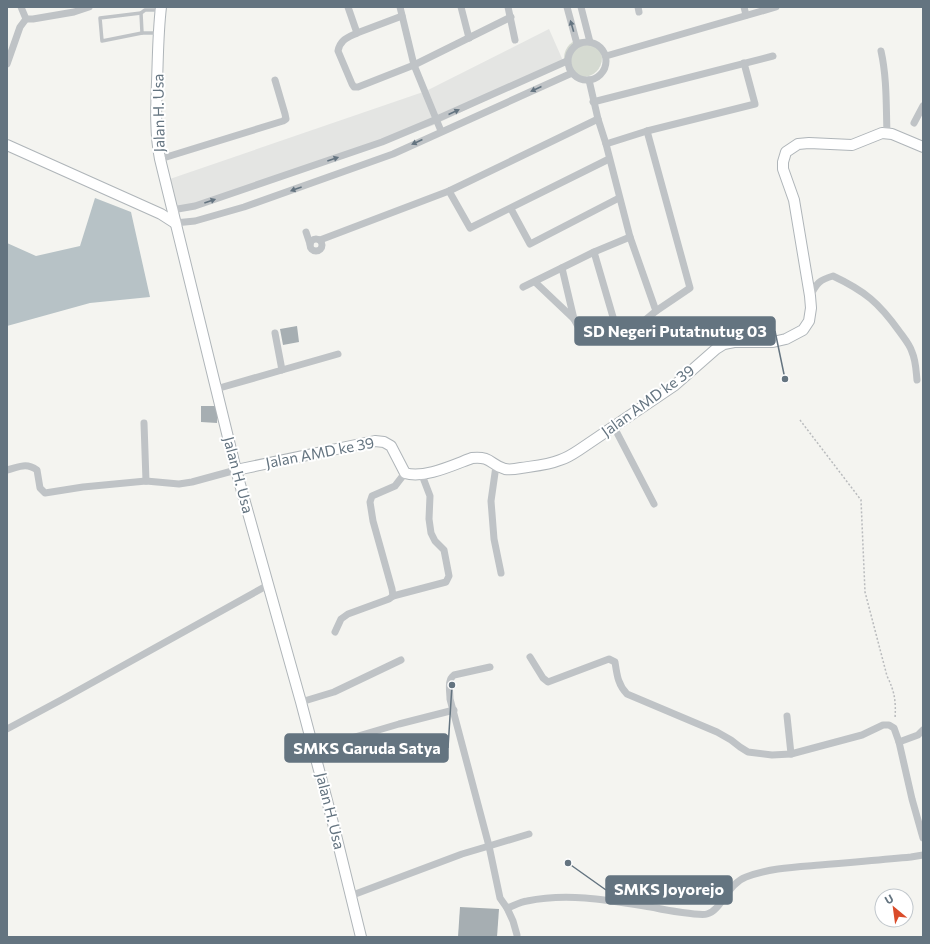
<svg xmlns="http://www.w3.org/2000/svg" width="930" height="944" font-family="Commissioner,sans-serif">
<rect width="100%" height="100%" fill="#f4f4f0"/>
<polygon fill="#e4e5e3" points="549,29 564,63 434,125 286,177 169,212 164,181 426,91"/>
<circle fill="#d5dad1" cx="583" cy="58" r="19"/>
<polygon fill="#b7c2c6" points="95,198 131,212 150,297 90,303 7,326 7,243 36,256 80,246"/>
<g fill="#a6aeb2">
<polygon points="297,326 299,342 283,345 280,329"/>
<polygon points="201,406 218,406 217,423 201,422"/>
<polygon points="460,907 499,909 497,937 458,937"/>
</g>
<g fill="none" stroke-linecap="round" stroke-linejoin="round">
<defs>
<g id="secondary">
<path d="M161 7C158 32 158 57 157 82 156 108 155 134 160 159L236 470 301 702 334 827 361 937"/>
<polyline points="7,145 161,214 175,223"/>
<path d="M236 470 375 441 384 442 391 446 405 473C424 479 453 465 472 458 492 456 490 465 505 469 510 470 516 469 521 468 534 466 548 465 560 460 567 458 573 454 579 450L675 385 716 349 724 344 734 342H773L786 339 803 330 809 321 811 308 810 296 794 200 783 169V162L786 152 798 144 809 143 852 145 882 133 892 134 923 147"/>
</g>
</defs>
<use href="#secondary" stroke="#afb5b9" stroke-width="12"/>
<path stroke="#b9bbbd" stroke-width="1.5" stroke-dasharray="2 2" stroke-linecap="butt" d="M800 420 861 500 865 592 887 676C895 692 896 702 895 719"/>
<g stroke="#bfc3c6" stroke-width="3.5">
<polyline points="141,13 100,18 102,41 142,33"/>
<polyline points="158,33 142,33 141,13 145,10 159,10"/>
</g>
<g stroke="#bfc3c6" stroke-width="7">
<polyline points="21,7 26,19"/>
<path d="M348 7 357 33C347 38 340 40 338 51L352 84 354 87H358L414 65 511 17"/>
<polyline points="400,7 414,65 441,131"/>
<polyline points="461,7 469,38"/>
<polyline points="508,7 515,40"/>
<polyline points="567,7 577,44"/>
<polyline points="581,7 590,42"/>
<polyline points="638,7 639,12"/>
<polyline points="744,7 746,15"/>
<polyline points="357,33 402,16"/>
<circle cx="587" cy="61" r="19"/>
<path d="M881 51C887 78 886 105 887 133"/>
<polyline points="606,56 776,7"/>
<polyline points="7,64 20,27 26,19 33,19 74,12 89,7"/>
<polyline points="589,80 598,119 606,144 630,237 656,311 620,341 594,252"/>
<polyline points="593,102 773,56"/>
<polyline points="914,123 923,106"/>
<polyline points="647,131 690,288 656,311"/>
<polyline points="606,144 647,131 755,104 744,63"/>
<polyline points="160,159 283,121 286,119 285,114 275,80"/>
<polyline points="449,191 470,228 609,159"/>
<polyline points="511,209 530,244 619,198"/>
<polyline points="172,210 195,206 382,142 437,119 567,61"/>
<polyline points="175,223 195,221 244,207 393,154 572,73"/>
<polyline points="306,232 310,244"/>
<circle cx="316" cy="245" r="6"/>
<polyline points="320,240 449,191 598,119"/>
<polyline points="562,268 574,319 580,330"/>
<polyline points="535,282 574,319"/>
<polyline points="523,287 594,252 630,237"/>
<path d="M810 296C817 283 819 280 833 276 865 291 879 303 899 331 904 338 910 345 912 352 916 361 916 371 917 380"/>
<polyline points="282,370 338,354"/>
<polyline points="216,389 282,370 275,333"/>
<polyline points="144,423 146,481"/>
<polyline points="614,427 654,504"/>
<polyline points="496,466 491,501 494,539 501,573"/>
<path d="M7 470C19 467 26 462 37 470L40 488 45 493 83 487 146 481 179 484 192 482 236 470"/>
<polyline points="393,596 446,582 449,576 444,550 435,541 431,533 429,519 430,496 422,475"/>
<polyline points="335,632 341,619 348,614 389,599 393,596 392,589 373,521 370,502 372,496 395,486 405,473"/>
<path d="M530 657 543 678 548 682 609 659 615 662C617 675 618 685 627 694L717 732 731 740 740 747 748 752 772 755 791 754 862 735 883 725H889L894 728 899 742"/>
<path d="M490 667 454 675C447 680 450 691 450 699L489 846 529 834"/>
<polyline points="301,702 334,692 401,660"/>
<polyline points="787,716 791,754"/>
<polyline points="7,729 61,700 268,585"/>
<polyline points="923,730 918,735 899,742 912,799 923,838"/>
<polyline points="314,749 399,724 454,710"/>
<path d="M350 896 462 854 489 846 500 898 507 908C513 906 520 902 527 901 570 892 613 901 656 908 665 910 700 916 707 914 722 910 727 884 746 877 769 868 795 867 820 865 851 862 881 860 911 857L923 855"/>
<polyline points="507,908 513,921 517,935 517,937"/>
</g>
<use href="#secondary" stroke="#fff" stroke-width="10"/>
</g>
<defs><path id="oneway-solid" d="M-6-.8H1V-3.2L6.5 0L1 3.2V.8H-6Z"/></defs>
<g fill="#647480">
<use href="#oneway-solid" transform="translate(572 26) rotate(-106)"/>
<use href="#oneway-solid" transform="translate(536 89) rotate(156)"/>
<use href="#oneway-solid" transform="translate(454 112) rotate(-24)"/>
<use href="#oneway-solid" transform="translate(417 142) rotate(155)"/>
<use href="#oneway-solid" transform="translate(333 159) rotate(-19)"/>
<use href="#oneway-solid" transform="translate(296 189) rotate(160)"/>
<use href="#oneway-solid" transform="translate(210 201) rotate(-19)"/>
</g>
<g text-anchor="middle" stroke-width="4" stroke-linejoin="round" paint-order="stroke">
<g font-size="15" fill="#647480" stroke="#fff">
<text transform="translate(159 113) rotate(-91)" y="5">Jalan H. Usa</text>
<text transform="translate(648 401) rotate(-36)" y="5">Jalan AMD ke 39</text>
<text transform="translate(320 453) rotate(-11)" y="5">Jalan AMD ke 39</text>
<text transform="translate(238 475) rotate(75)" y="5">Jalan H. Usa</text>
<text transform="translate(330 811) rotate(76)" y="5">Jalan H. Usa</text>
</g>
</g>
<path fill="none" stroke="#647480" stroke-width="1.5" d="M785 379L775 331M452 685L448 748M568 863L606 890"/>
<g fill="#647480" stroke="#fff" stroke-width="1.5">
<circle cx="785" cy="379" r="4"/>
<circle cx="452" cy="685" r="4"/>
<circle cx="568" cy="863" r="4"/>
</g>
<g fill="#647480" stroke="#647480" stroke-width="1.5">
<rect x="575" y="317" width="200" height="28" rx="4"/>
<rect x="285" y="734" width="163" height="28" rx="4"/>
<rect x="606" y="876" width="126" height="28" rx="4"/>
</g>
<g font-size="16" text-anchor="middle" font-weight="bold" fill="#fff">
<text x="675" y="337">SD Negeri Putatnutug 03</text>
<text x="367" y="754">SMKS Garuda Satya</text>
<text x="669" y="895">SMKS Joyorejo</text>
</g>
<rect width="930" height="944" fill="none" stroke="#647480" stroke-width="16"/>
<g transform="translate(894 908) rotate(331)"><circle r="19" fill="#ffffff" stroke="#c1c7cc"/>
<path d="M0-3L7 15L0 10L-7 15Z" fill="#da4c2a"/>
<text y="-6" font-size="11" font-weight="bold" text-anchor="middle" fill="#647480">U</text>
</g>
</svg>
